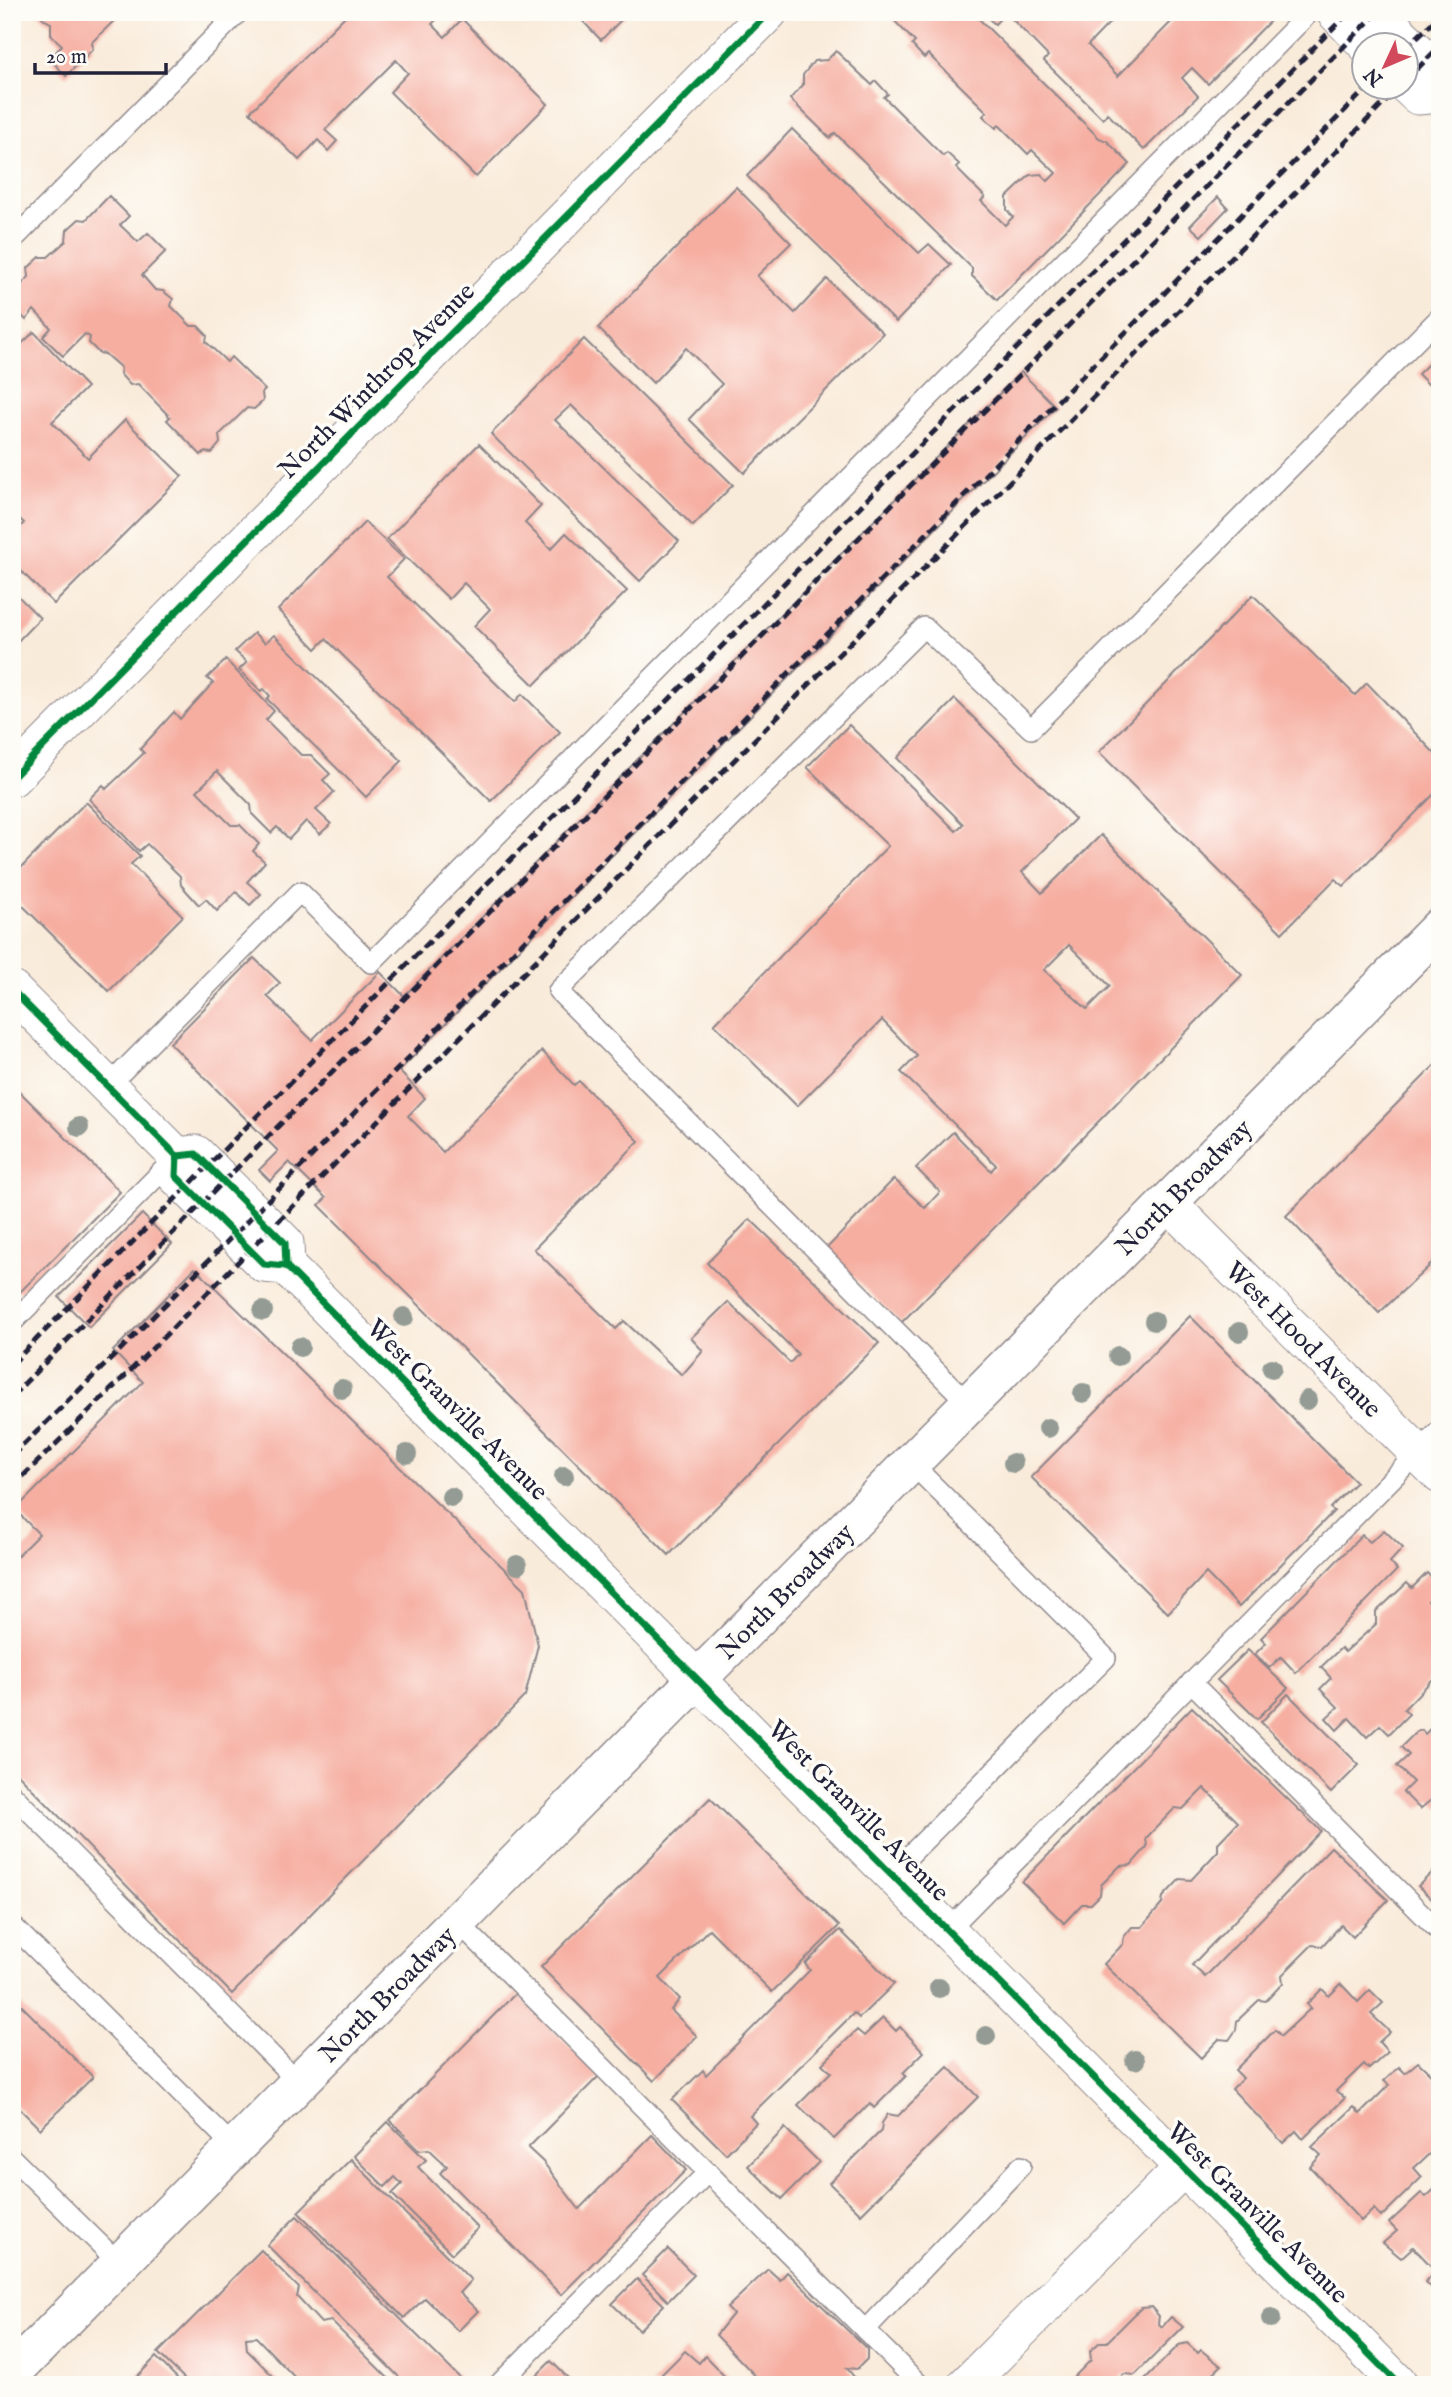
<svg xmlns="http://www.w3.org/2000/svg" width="1452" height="2397" font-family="'IM FELL English',serif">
<rect width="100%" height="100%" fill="#fdfcf7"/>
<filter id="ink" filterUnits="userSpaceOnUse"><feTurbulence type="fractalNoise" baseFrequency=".0143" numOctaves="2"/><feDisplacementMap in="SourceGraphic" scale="14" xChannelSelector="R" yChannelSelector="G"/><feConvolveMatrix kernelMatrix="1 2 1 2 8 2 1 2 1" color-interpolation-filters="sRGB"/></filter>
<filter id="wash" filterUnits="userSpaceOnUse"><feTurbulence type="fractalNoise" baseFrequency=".00686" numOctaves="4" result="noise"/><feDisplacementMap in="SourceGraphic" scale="28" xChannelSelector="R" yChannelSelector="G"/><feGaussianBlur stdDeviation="1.57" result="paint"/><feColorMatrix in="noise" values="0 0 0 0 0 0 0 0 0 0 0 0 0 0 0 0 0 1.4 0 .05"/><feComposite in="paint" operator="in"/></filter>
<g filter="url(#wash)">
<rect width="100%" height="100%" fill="#f9ebda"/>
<g id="blocks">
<g fill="#f6aea1" fill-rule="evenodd">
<polygon points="37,12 123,12 92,42 93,49 66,76 50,59 62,45 51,35 51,23 45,20"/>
<polygon points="349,12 444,12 432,24 445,37 462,19 548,104 476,177 390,92 408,73 396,60 325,130 337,141 328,151 318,140 299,160 250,112"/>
<polygon points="574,12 629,12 601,40"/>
<polygon points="886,12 972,12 1099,138 1107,141 1130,164 997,300 972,276 972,268 835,133 830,138 790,99 803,85 803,75 814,61 827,60 836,51 872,85 876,81 888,94 884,97 943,156 947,153 959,164 956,168 985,197 981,201 1005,225 1013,217 1007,210 1007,197 1030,175 1041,174 1048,181 1056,173 1032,150 1028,154 999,125 996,128 983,116 987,112 928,54 924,58 912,45 915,42"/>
<polygon points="985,12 1006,12 995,24 983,14"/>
<polygon points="1019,12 1120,12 1088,45 1118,76 1181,12 1263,12 1271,20 1208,84 1192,68 1182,78 1198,96 1144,150 1107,113 1103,119 1044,61 1048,56 1012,19"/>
<polygon points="792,129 919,253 929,244 951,265 896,322 747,176"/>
<polygon points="736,187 791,243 757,276 795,313 827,279 883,333 744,473 689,419 722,384 686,348 653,383 598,328"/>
<polygon points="109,196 129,216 120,225 138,242 148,233 166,251 142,275 155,290 163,291 173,299 171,306 191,326 198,326 207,335 206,342 227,362 231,357 265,390 262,393 263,401 254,409 247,408 219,435 220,443 212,453 204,452 201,455 167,420 170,417 138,384 130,385 120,374 121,368 105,354 99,353 89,343 90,337 85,334 63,356 43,337 51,328 34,310 26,320 12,306 12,294 29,277 28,268 40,257 48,257 66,241 67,230 79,219 86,220"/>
<polygon points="1218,197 1228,208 1201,236 1190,226"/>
<polygon points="34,332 87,387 52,422 88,458 125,420 182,476 54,604 12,562 12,535 24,523 12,511 12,353"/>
<polygon points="584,339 733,485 693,526 571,405 555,420 679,541 640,581 491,434"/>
<polygon points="1440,352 1440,396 1418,374"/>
<polygon points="1021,372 1056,407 399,1071 425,1098 408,1116 443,1152 542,1051 574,1085 579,1081 639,1141 534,1249 616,1329 624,1321 682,1375 703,1351 691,1338 728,1302 790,1363 798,1354 707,1263 750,1219 879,1343 669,1555 319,1205 326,1198 289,1162 270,1181 259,1170 278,1151 170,1043 254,958 280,983 267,996 312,1040 380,972 404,996"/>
<polygon points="479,444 541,506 525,523 551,549 566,533 627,591 534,685 474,626 490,609 464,583 449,599 387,539"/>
<polygon points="365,522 404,559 387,577 515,702 522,694 560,732 491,801 326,639 316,649 278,610"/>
<polygon points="12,590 40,618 12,647"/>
<polygon points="1253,595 1355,695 1367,683 1440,759 1440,788 1344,886 1335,879 1282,933 1099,752"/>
<polygon points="254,633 265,643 274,635 402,761 366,797 267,699 270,696 264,689 261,691 239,670 247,662 235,651"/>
<polygon points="226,660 274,711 266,720 301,755 311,755 330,774 323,780 334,792 316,810 331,824 320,834 306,821 289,839 277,827 271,833 252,814 251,805 217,771 197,791 231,825 240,825 259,844 253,851 265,862 247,882 261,894 250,905 236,892 217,911 206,899 199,905 181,885 180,876 147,844 139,851 89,799 103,785 106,789 144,753 140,749 174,712 180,719 213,683 207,678"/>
<path d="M955 699 1075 819 1022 872 1042 893 1101 835 1242 975 901 1323 825 1250 894 1179 925 1208 940 1192 916 1168 953 1132 991 1171 996 1165 901 1072 917 1056 882 1020 797 1106 714 1024 888 846 807 767 849 725 956 831 963 824 897 758ZM1069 945 1110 986 1087 1009 1044 970Z"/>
<polygon points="86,802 140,856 131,864 183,916 109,991 12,895 12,877"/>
<polygon points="1440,1060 1440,1256 1379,1313 1286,1216"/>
<polygon points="12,1084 120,1192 20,1292 12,1283"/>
<polygon points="142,1214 172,1244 89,1327 59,1297"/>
<polygon points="195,1268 525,1589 538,1645 525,1696 232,1994 12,1768 12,1561 39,1534 15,1510 143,1382 113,1351"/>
<polygon points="1190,1316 1356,1482 1330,1508 1334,1511 1239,1607 1206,1573 1168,1613 1031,1477"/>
<polygon points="1384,1530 1403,1548 1390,1562 1397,1570 1296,1673 1281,1657 1269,1668 1255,1654 1266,1643 1261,1638 1362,1535 1370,1542"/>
<polygon points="1427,1573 1440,1587 1428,1601 1440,1613 1440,1681 1432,1680 1404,1709 1409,1714 1389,1734 1380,1725 1367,1737 1349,1718 1337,1730 1326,1718 1338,1707 1320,1689 1331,1678 1321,1667 1341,1648 1345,1652 1376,1624 1376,1612 1407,1583 1412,1588"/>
<polygon points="1248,1650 1288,1688 1257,1719 1217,1680"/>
<polygon points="1288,1694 1359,1765 1331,1793 1261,1722"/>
<polygon points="1192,1707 1321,1831 1192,1965 1205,1977 1331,1847 1388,1900 1353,1937 1341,1925 1322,1946 1312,1945 1282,1975 1283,1983 1266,2001 1259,2000 1237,2021 1236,2030 1229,2040 1219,2039 1201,2058 1104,1964 1123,1944 1124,1937 1132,1927 1142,1927 1162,1904 1163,1897 1180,1879 1191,1880 1218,1851 1218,1843 1238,1822 1204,1788 1183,1809 1175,1808 1146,1838 1147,1847 1131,1865 1120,1866 1101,1885 1100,1895 1091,1904 1082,1904 1064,1923 1022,1882"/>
<polygon points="1440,1719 1440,1808 1431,1800 1420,1809 1403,1792 1413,1782 1397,1766 1409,1755 1401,1747 1416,1732 1422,1730 1425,1734"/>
<polygon points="710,1798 839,1926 772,1992 709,1929 660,1978 680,1999 671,2010 697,2036 654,2081 541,1967"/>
<polygon points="1440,1865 1440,1907 1418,1886"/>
<polygon points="840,1930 894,1984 859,2018 854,2013 750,2116 756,2123 726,2154 672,2100 703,2070 706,2075 810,1970 805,1964"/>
<polygon points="1341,1984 1358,2002 1370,1990 1383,2003 1371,2014 1390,2032 1379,2042 1388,2052 1369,2069 1364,2064 1336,2091 1345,2098 1303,2139 1296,2131 1283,2143 1232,2089 1243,2078 1235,2070 1275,2030 1281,2036 1311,2008 1307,2004 1322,1989 1329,1996"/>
<polygon points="516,1993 599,2076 528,2148 543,2162 579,2209 652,2135 686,2170 561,2295 440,2173 447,2166 429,2149 419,2150 390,2120"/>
<polygon points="12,1996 93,2077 40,2129 12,2101"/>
<polygon points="883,2018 896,2031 900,2027 924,2052 903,2073 906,2076 874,2108 870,2103 834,2139 798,2105 831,2072 822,2064 857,2030 864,2036"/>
<polygon points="1418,2062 1436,2079 1440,2075 1440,2144 1414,2168 1422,2177 1381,2217 1374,2209 1361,2221 1310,2167 1321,2155 1312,2147 1354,2107 1360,2114 1389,2085 1384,2081 1399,2067 1405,2073"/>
<polygon points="948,2067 978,2097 861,2214 829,2183 881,2131 882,2123 888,2114 898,2116"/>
<polygon points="388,2122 426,2160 418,2167 478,2228 452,2254 392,2194 402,2184 395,2177 385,2187 354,2156"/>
<polygon points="785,2128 819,2162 782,2199 748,2166"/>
<polygon points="351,2159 471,2280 459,2293 478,2311 458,2331 425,2298 404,2318 298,2212"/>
<polygon points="1440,2184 1440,2297 1425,2282 1436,2271 1413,2247 1401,2258 1383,2243 1397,2231 1389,2223 1421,2193 1426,2197"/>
<polygon points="297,2216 463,2381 459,2385 407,2385 267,2245"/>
<polygon points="668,2249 694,2275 668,2301 642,2275"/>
<polygon points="261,2250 299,2288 297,2297 321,2323 331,2321 395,2385 302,2385 256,2337 246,2338 247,2350 282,2385 191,2385 158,2353"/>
<polygon points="768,2269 780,2280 787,2272 867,2349 867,2359 857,2369 847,2368 858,2382 855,2385 764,2385 716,2335 733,2314 727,2308"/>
<polygon points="637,2279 664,2305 639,2330 612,2304"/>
<polygon points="1151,2307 1159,2316 1158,2323 1162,2327 1171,2317 1183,2327 1135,2375 1124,2374 1113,2385 1066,2385 1091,2360 1090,2351 1100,2342 1107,2342 1141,2308"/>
<polygon points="1187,2343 1198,2353 1201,2350 1221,2366 1201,2385 1130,2385 1136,2380 1144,2380 1179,2345"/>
<polygon points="685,2351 699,2363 705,2356 733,2385 651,2385"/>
<polygon points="156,2357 184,2385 129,2385"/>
<polygon points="551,2361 575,2385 527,2385"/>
</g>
</g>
</g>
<g filter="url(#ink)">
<use href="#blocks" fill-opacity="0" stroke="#8e868a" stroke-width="2"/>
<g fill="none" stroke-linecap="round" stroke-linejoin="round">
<defs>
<g id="service">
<polyline points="12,241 239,12"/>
<polyline points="108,1086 300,892 371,963 1310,12"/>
<polyline points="12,1323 176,1157"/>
<polyline points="969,1404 558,991 924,627 1031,729 1440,317"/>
<polyline points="1191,1682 1440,1932"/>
<polyline points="12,1794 299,2083"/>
<polyline points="892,1873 1106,1658 911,1463"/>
<polyline points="458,1922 920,2385"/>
<polyline points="12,1925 235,2148"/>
<polyline points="948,1930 1440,1430"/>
<polyline points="12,2158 120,2264"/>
<polyline points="865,2330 1021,2166"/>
<polyline points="498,2385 708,2172"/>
</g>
<g id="minor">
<polyline points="1335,12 1368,46"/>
<polyline points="1377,12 1440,73"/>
<polyline points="1406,85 1418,96 1440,94"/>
<polyline points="12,778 769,12"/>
<polyline points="12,990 177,1156 176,1176 264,1264 286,1266 1400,2385"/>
<polyline points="177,1156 196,1154 285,1243 286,1266"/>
<polyline points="1168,1203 1440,1475"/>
<polyline points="966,2385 1184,2167"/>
</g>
<polyline id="secondary" points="12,2373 1440,927"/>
</defs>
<use href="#service" stroke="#8e868a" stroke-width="22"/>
<use href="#minor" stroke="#8e868a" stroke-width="39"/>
<use href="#secondary" stroke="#8e868a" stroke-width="41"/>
<use href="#service" stroke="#fff" stroke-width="19"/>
<use href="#minor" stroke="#fff" stroke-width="37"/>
<use href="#secondary" stroke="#fff" stroke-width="38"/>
<g stroke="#22223b" stroke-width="5" stroke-dasharray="10 5" stroke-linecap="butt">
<polyline points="1406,48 1440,15"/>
<polyline points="1406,80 1440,46"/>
<polyline points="12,1364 1349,12"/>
<polyline points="12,1396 1378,12"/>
<polyline points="12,1456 116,1354 1367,88"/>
<polyline points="12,1487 131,1370 1399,88"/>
</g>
<defs>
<g id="cycleway">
<polyline points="12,778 769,12"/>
<polyline points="12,990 177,1156 176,1176 264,1264 286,1266 1400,2385"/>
<polyline points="177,1156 196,1154 285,1243 286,1266"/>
</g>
</defs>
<use href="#cycleway" stroke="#fdfcf7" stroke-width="11"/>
<use href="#cycleway" stroke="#00873e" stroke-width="7"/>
</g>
<g fill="#939b94">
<circle cx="79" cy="1127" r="10"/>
<circle cx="263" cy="1311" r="10"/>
<circle cx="404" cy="1317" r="10"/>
<circle cx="1154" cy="1321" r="10"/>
<circle cx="1239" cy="1332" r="10"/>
<circle cx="300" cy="1347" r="10"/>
<circle cx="1118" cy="1356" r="10"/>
<circle cx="1272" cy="1368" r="10"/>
<circle cx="342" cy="1389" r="10"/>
<circle cx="1083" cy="1393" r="10"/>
<circle cx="1307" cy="1400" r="10"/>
<circle cx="1048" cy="1428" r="10"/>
<circle cx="407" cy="1454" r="10"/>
<circle cx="1013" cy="1463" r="10"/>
<circle cx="564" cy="1476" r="10"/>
<circle cx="451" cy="1497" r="10"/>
<circle cx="517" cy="1565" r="10"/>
<circle cx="939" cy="1988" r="10"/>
<circle cx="986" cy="2036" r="10"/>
<circle cx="1135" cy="2060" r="10"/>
<circle cx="1271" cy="2318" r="10"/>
</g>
</g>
<g text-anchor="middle" stroke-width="7" stroke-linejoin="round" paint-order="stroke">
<g font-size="26" fill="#22223b" stroke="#fdfcf7">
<text transform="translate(376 380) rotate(-45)" y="9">North Winthrop Avenue</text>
<text transform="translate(1183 1187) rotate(-45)" y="9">North Broadway</text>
<text transform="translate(1304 1339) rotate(45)" y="9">West Hood Avenue</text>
<text transform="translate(458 1409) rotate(45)" y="9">West Granville Avenue</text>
<text transform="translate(785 1591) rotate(-45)" y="9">North Broadway</text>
<text transform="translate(859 1810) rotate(45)" y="9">West Granville Avenue</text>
<text transform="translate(387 1994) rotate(-45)" y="9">North Broadway</text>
<text transform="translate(1258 2212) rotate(45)" y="9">West Granville Avenue</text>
</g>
</g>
<rect width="1452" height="2397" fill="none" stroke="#fdfcf7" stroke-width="42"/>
<g transform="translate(1385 66) rotate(226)"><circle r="33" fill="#fdfcf7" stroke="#a5a5ac" stroke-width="2"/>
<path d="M0-5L12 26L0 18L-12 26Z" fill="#d1495b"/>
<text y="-10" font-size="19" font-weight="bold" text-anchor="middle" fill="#22223b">N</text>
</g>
<path d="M35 63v10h131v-10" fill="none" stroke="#22223b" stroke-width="3.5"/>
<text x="46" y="63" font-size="21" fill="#22223b" stroke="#fdfcf7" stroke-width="5" paint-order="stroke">20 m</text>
</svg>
